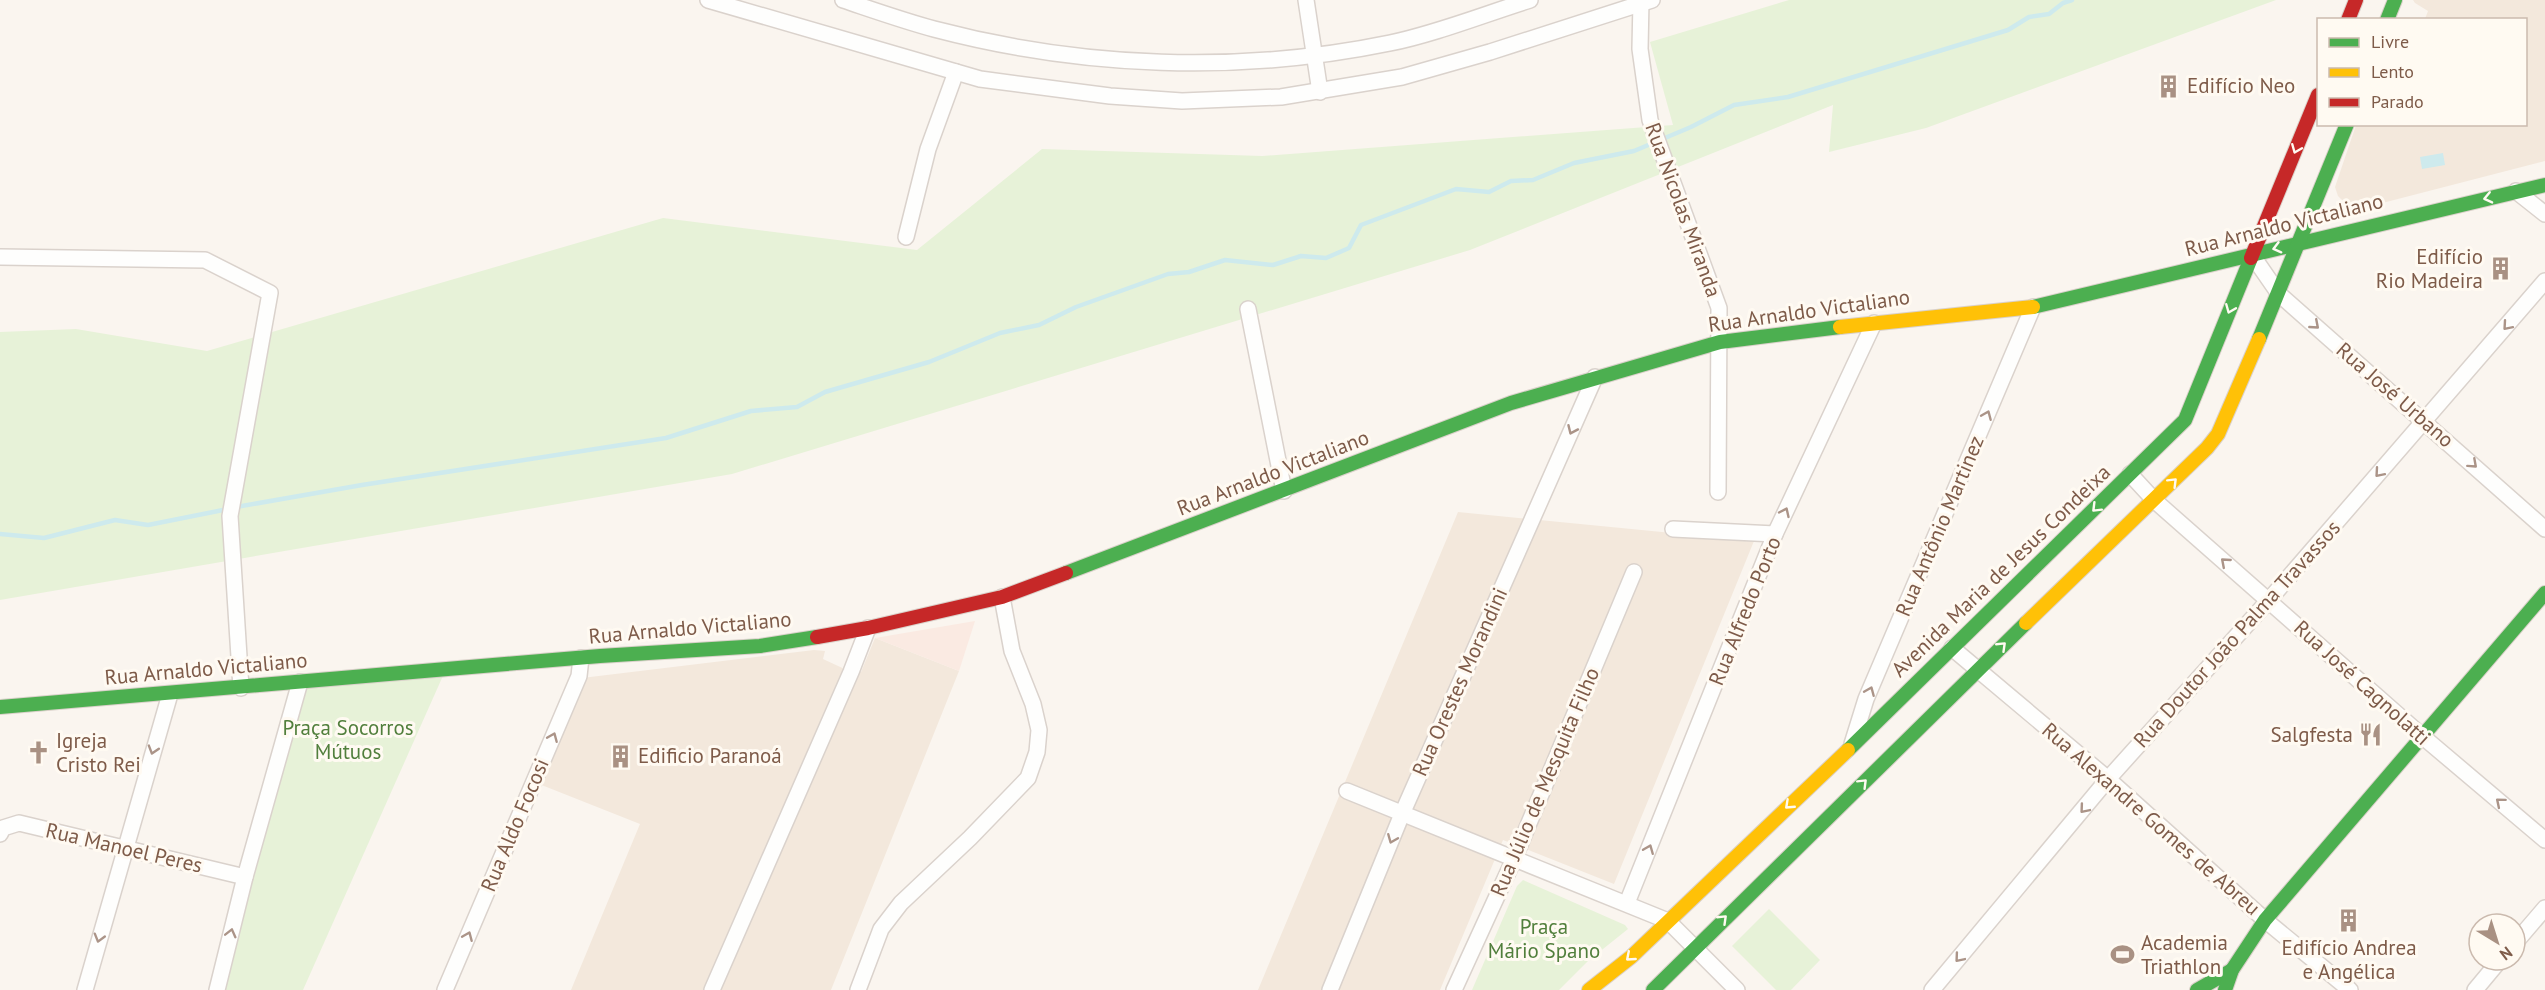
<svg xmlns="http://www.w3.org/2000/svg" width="2545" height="990" font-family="'PT Sans',sans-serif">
<rect width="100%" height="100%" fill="#faf5ef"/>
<g fill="#f3e8dc">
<polygon points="2413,0 2545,0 2545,161 2363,208 2348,206 2338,196 2335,187 2356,125 2526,124 2526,20 2425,19 2428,11 2415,3"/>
<polygon points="1458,512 1754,541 1614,884 1503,840 1440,990 1258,990"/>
<polygon points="875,638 959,671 831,990 571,990 640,824 539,784 582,678 814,650 825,651 823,659 851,672 861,672"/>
</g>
<polygon fill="#faeae2" points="975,621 959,671 875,638"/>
<g fill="#e7f2d8">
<polygon points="1789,0 2276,0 1926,128 1829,152 1833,105 1470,250 732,474 0,600 0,332 76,329 207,351 663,218 917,250 1042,149 1262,156 1673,125 1650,42"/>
<polygon points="446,669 303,990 218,990 300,682"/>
<polygon points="1523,880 1625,925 1628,929 1588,961 1559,990 1472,990 1517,886"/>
<polygon points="1769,909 1820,960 1791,990 1776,990 1732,946"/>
</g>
<polygon fill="#ceeaed" points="2443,153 2445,165 2422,169 2420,157"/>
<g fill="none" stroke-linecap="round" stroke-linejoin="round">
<g stroke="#ceeaed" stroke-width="4.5">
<polyline points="236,507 362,485 666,438 751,411 797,407 825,392 929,362 1000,333 1039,325 1076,307 1168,274 1189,272 1225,260 1273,265 1301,256 1326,258 1349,248 1361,225 1456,189 1489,192 1511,181 1533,180 1574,163 1634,151 1691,127 1734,105 1788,97 2008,30 2029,17 2049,14 2063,3 2072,0"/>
<polyline points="0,534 44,538 115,520 148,525 228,509"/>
</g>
<defs>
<g id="street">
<polyline points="708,0 980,79 1110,96 1182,101 1281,97 1402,77 1490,52 1652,0"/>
<path d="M843 0C873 10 904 21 934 29 1082 68 1240 74 1390 43 1435 34 1485 14 1530 0"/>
<polyline points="1306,0 1320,92"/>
<polyline points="1641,0 1640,49 1650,120 1719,308 1718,492"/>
<polyline points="2516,191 2545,214"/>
<polyline points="906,237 928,149 956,72"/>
<polyline points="2252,255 2279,294 2545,529"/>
<polyline points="0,257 205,260 270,293 230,516 241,688"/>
<polyline points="1248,309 1284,491"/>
<polyline points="2130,474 2154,500 2422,736 2545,840"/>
<polyline points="1673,529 1775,534"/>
<polyline points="1952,648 2108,779 2265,920 2350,990"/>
<polyline points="1852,744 1866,699 2033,307"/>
<polyline points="1347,791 1668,921 1737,990"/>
<polyline points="0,834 3,828 19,823 245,877"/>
<polyline points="1627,903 1775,534 1874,323"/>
<polyline points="2515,943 2545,908"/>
<polyline points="85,990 170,694"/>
<polyline points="217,990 245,877 300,682"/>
<polyline points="445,990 579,676 581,658"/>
<polyline points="712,990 851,672 868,628"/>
<polyline points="858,990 881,929 901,903 970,838 1028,778 1037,752 1039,730 1033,704 1012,651 1002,597"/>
<polyline points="1330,990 1402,814 1595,377"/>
<polyline points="1454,990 1514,859 1634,572"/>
<polyline points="1932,990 2108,779 2269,600 2545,281"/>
<polyline points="2475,990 2500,960"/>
</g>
<g id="fast">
<polyline points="2387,20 2395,0"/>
<polyline points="2033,307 2545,185"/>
<polyline points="2259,339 2347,124"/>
<polyline points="1066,573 1511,403 1720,342 1840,327"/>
<polyline points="0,707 600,656 760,646 817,637"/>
<polyline points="1848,750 2185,420 2251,258"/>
<polyline points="1653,990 2026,623"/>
<polyline points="2197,990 2232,970"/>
<polyline points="2225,990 2232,970 2265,920 2545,593"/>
</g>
<g id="slow">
<polyline points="1840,327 2033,307"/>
<polyline points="2026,623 2207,448 2218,434 2259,339"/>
<polyline points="1589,990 1631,957 1848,750"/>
</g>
<g id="jam">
<polyline points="2348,20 2356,0"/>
<polyline points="2251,258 2318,95"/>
<polyline points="817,637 868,628 1002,597 1066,573"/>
</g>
</defs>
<use href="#street" stroke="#dad2cc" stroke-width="18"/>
<use href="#fast" stroke="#dad1ca" stroke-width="16"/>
<use href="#slow" stroke="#dad1ca" stroke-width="16"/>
<use href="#jam" stroke="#dad1ca" stroke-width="16"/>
<use href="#street" stroke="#fefefd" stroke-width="15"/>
<use href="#fast" stroke="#4caf50" stroke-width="14"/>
<use href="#slow" stroke="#ffc107" stroke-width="14"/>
<use href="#jam" stroke="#c62828" stroke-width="14"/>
</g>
<defs><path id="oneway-chevron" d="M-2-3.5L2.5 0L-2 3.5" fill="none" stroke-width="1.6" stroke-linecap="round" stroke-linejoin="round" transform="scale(1.5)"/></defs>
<g stroke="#fffaf2">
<use href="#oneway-chevron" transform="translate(2296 149) rotate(112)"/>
<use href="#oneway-chevron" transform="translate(2488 198) rotate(167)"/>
<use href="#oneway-chevron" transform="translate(2277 248) rotate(165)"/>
<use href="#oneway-chevron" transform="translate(2230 309) rotate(112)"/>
<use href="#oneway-chevron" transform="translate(2173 482) rotate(-45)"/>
<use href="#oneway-chevron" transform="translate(2096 508) rotate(135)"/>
<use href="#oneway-chevron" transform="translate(2002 646) rotate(-44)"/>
<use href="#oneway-chevron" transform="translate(1863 783) rotate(-45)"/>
<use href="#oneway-chevron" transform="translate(1789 805) rotate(137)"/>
<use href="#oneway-chevron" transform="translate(1723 919) rotate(-44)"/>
<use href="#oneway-chevron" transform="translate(1630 957) rotate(139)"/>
</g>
<g stroke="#ab9488">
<use href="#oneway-chevron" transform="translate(2315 325) rotate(41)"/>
<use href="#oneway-chevron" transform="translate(2507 326) rotate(131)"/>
<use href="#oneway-chevron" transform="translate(1987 415) rotate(-67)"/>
<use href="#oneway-chevron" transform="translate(1572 430) rotate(114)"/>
<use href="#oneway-chevron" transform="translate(2473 464) rotate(42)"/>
<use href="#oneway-chevron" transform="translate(2379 473) rotate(131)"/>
<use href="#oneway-chevron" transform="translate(1785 512) rotate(-65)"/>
<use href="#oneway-chevron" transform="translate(2225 562) rotate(-139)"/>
<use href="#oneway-chevron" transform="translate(1870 691) rotate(-67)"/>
<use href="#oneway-chevron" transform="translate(553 737) rotate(-67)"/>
<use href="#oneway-chevron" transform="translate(153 750) rotate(107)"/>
<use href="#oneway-chevron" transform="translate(2500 802) rotate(-140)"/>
<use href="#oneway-chevron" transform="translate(2084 809) rotate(130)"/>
<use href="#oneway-chevron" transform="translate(1392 839) rotate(112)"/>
<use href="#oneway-chevron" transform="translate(1649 849) rotate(-68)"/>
<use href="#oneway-chevron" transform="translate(231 933) rotate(-76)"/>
<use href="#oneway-chevron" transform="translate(468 936) rotate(-67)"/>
<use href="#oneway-chevron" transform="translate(99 938) rotate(106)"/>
<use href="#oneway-chevron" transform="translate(1959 958) rotate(130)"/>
</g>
<defs>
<symbol id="building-bare" viewBox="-9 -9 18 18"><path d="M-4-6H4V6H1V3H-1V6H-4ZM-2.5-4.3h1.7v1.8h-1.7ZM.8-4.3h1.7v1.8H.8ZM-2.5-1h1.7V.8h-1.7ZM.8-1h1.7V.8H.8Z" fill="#a99183" stroke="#fffaf2" stroke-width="2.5" paint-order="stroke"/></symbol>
<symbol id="restaurant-bare" viewBox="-9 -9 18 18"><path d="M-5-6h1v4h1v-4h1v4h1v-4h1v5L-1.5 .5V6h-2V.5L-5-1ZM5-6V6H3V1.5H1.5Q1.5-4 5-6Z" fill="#a99183" stroke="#fffaf2" stroke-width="2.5" paint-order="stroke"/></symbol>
<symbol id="church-bare" viewBox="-9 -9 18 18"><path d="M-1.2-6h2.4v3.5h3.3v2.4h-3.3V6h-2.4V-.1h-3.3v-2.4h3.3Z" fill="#a99183" stroke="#fffaf2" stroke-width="2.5" paint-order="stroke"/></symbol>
<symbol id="stadium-bare" viewBox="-9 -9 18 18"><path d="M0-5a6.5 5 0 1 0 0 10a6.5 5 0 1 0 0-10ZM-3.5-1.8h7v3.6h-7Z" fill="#a99183" stroke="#fffaf2" stroke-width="2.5" paint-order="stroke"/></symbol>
</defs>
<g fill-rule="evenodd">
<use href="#building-bare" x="2152" y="70" width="33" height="33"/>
<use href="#building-bare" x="2484" y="252" width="33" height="33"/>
<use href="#restaurant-bare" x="2354" y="718" width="33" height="33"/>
<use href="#church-bare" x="22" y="736" width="33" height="33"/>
<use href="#building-bare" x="604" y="740" width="33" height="33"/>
<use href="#building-bare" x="2332" y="904" width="33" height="33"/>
<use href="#stadium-bare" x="2106" y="938" width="33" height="33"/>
</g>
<g text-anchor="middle" stroke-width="6" stroke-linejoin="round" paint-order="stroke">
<g font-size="21" fill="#7e5b49" stroke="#fffaf2" text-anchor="start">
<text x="2187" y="93">Edifício Neo</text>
<text x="2483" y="264" text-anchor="end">Edifício<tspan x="2483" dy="24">Rio Madeira</tspan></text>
<text x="2353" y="742" text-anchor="end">Salgfesta</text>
<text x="56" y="748">Igreja<tspan x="56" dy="24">Cristo Rei</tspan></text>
<text x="638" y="763">Edificio Paranoá</text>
<text x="2141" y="950">Academia<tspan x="2141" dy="24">Triathlon</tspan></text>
<text x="2349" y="955" text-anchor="middle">Edifício Andrea<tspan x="2349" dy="24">e Angélica</tspan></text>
</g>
<g font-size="21" fill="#7e5b49" stroke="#fffaf2">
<text transform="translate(1683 210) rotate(70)" y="7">Rua Nicolas Miranda</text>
<text transform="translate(2284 225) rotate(-14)" y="7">Rua Arnaldo Victaliano</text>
<text transform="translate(1809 311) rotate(-8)" y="7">Rua Arnaldo Victaliano</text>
<text transform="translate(2395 395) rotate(41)" y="7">Rua José Urbano</text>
<text transform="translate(1273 473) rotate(-21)" y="7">Rua Arnaldo Victaliano</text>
<text transform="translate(1940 526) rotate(-67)" y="7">Rua Antônio Martinez</text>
<text transform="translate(2001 571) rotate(-44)" y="7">Avenida Maria de Jesus Condeixa</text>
<text transform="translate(1745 611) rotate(-68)" y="7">Rua Alfredo Porto</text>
<text transform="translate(690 628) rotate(-5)" y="7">Rua Arnaldo Victaliano</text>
<text transform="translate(2237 634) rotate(-48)" y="7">Rua Doutor João Palma Travassos</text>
<text transform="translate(206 669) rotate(-5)" y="7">Rua Arnaldo Victaliano</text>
<text transform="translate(1460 682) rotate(-66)" y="7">Rua Orestes Morandini</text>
<text transform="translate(2362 683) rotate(42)" y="7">Rua José Cagnolatti</text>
<text transform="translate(1545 782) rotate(-67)" y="7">Rua Júlio de Mesquita Filho</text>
<text transform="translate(2151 819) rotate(41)" y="7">Rua Alexandre Gomes de Abreu</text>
<text transform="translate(515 825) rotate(-67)" y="7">Rua Aldo Focosi</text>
<text transform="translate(124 848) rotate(13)" y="7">Rua Manoel Peres</text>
</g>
<g font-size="21" fill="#517f3c" stroke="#fffaf2">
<text x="348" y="735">Praça Socorros<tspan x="348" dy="24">Mútuos</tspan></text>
<text x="1544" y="934">Praça<tspan x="1544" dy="24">Mário Spano</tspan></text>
</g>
</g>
<rect x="2317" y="18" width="210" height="108" fill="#fffaf2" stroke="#cbbaae" stroke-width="1.5"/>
<rect x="2329" y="38" width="30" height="9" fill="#4caf50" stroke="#cbbaae" stroke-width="1.5"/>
<text x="2371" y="48" font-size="18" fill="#7e5b49">Livre</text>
<rect x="2329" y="68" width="30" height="9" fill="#ffc107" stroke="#cbbaae" stroke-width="1.5"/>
<text x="2371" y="78" font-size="18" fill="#7e5b49">Lento</text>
<rect x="2329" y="98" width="30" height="9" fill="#c62828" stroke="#cbbaae" stroke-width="1.5"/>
<text x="2371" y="108" font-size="18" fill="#7e5b49">Parado</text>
<g transform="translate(2497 942) rotate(142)"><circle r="28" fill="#fffaf2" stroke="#cbbaae" stroke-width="1.5"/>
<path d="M0-4.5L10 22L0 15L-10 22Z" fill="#a99183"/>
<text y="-9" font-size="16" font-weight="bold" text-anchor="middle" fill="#7e5b49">N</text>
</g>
</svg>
